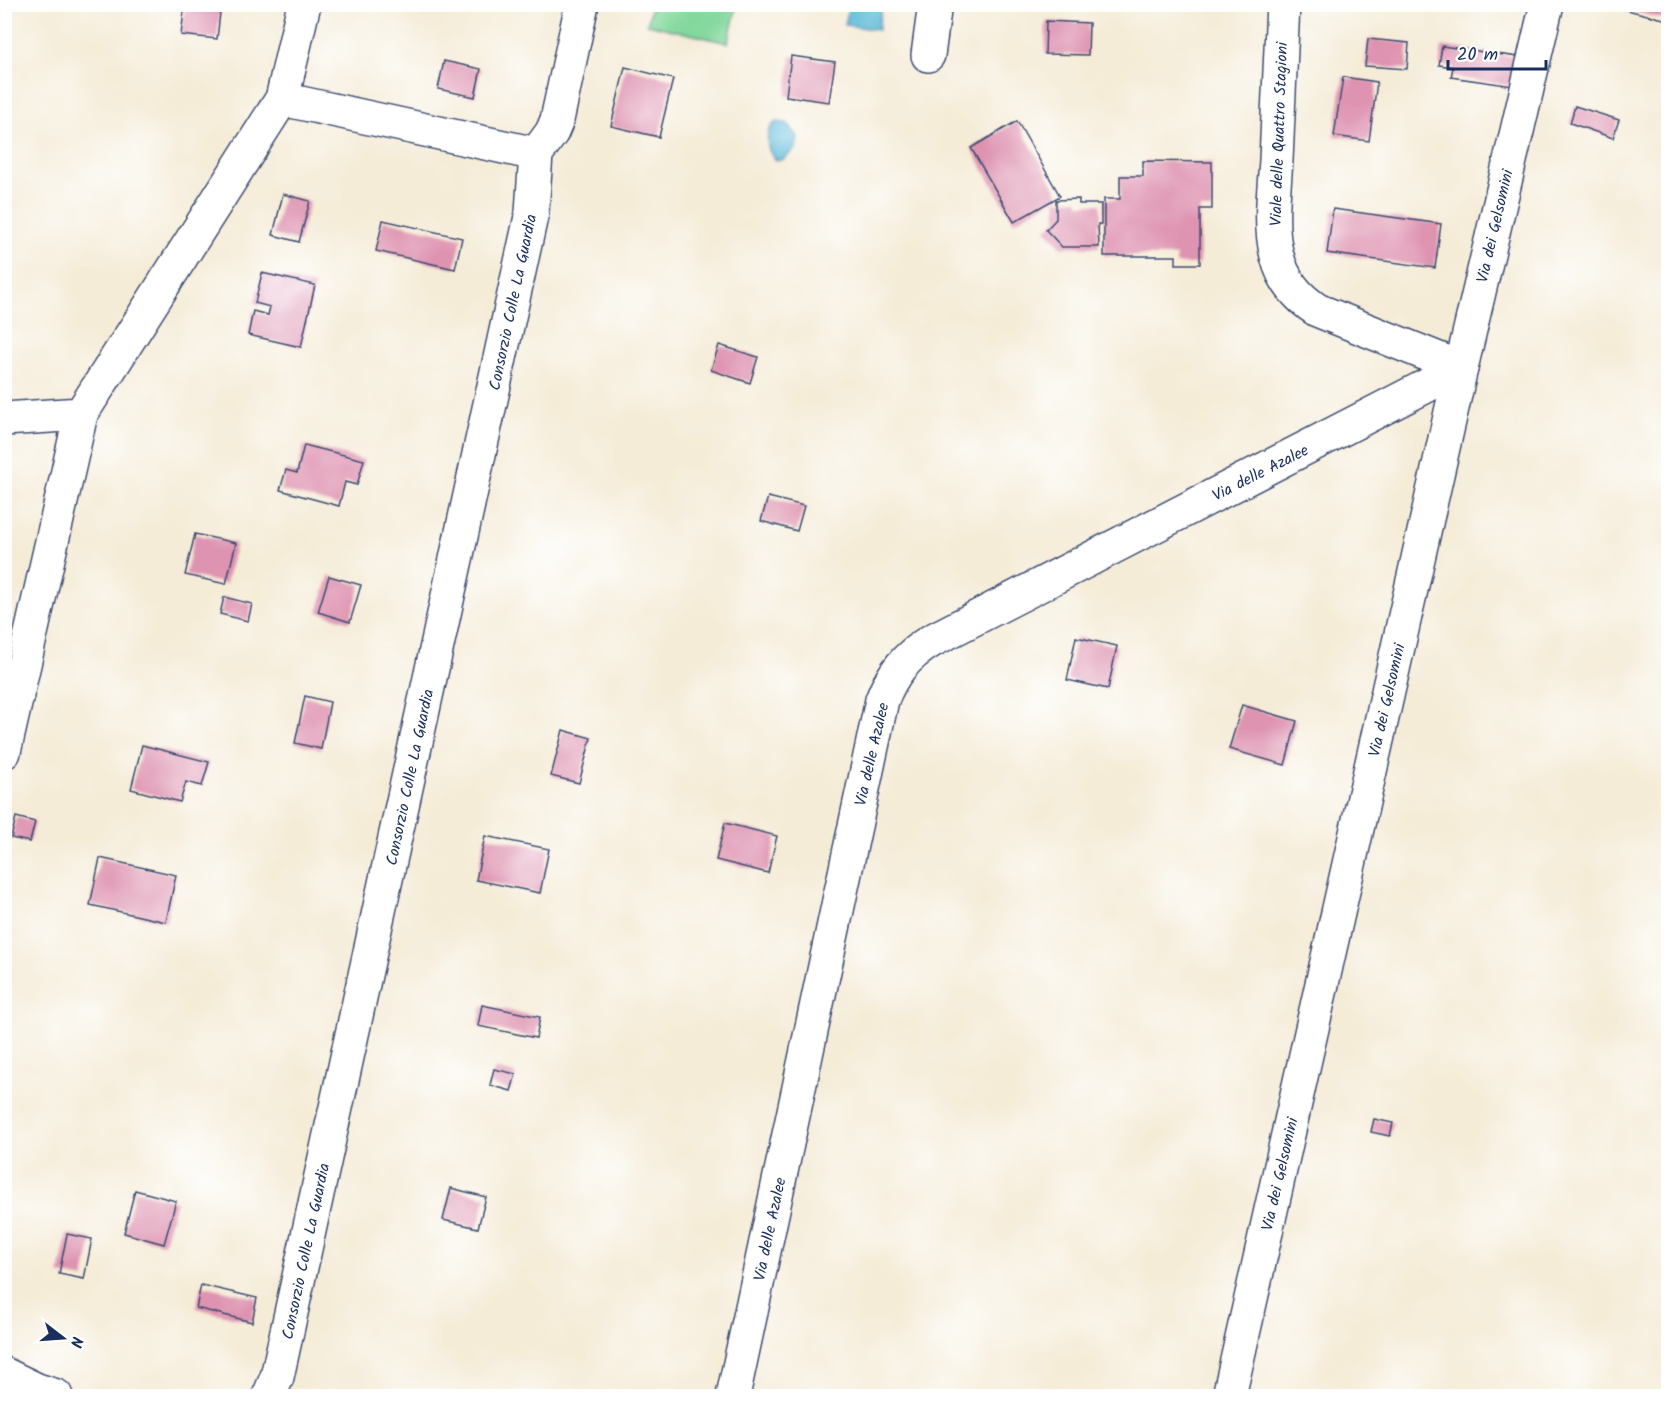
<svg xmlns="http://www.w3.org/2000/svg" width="1673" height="1401" font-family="Kalam,sans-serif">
<rect width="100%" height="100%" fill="#fff"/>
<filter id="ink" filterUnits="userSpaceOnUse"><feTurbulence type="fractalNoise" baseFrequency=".0167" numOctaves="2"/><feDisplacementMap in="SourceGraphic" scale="12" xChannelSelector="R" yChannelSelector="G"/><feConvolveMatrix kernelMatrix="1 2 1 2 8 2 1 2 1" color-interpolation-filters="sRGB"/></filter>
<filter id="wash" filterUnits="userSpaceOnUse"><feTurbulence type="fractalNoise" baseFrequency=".008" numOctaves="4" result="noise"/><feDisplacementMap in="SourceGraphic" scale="24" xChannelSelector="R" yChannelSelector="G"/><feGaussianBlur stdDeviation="1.35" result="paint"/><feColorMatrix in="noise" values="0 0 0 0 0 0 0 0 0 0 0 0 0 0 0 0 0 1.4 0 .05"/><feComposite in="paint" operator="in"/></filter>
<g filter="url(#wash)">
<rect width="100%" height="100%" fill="#f5ecd8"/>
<polygon fill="#7fd69a" stroke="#4d827c" stroke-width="1.5" points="652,5 737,5 728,43 647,24"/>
<g fill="#57b8d6" stroke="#39749a" stroke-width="1.5">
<polygon points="849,5 882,5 878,30 845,25"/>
<path d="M776 122 787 123 798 137 796 148 782 160H776C765 150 764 131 776 122Z"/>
</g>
<g id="blocks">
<g fill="#de93b0">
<polygon points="185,4 221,4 217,39 181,35"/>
<polygon points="1606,4 1668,4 1668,20 1606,5"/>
<polygon points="1046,21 1089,23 1088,55 1045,54"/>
<polygon points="1368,39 1409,43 1407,69 1365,66"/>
<polygon points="1442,46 1518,57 1513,86 1451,77 1453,67 1439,65"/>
<polygon points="791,56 835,62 829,102 786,96"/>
<polygon points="444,61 481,69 475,97 438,89"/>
<polygon points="625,67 673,79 659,137 611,126"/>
<polygon points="1343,77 1377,82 1369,141 1334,136"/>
<polygon points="1575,106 1619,120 1613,138 1570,123"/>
<polygon points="1017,121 1060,196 1014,222 971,148"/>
<polygon points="1143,161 1212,162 1212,209 1200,209 1200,264 1176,264 1176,256 1104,256 1104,199 1120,199 1120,176 1143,176"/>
<polygon points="283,194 310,201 299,242 273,235"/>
<polygon points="1079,199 1079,204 1101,204 1101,224 1098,224 1099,247 1062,247 1046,230 1056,219 1056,200"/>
<polygon points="1333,209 1441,224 1435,268 1327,253"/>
<polygon points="383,220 462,238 455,269 376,251"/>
<polygon points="262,273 315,285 301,347 248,335 253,311 268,315 270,307 255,303"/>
<polygon points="719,345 758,357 750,383 711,370"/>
<polygon points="304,445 364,460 357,485 345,482 339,506 280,490 286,470 297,473"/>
<polygon points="768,497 804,506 797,531 761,521"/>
<polygon points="195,534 236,543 226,584 185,575"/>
<polygon points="329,576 361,585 350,622 318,612"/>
<polygon points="224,597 252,604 248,621 220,614"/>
<polygon points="4,634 23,638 16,668 5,665"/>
<polygon points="1076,637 1117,646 1108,689 1067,680"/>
<polygon points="305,696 330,702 321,749 295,743"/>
<polygon points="1242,705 1297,721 1285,765 1229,749"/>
<polygon points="563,730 591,738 579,783 551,776"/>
<polygon points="142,745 209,762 202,786 186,782 180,802 131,789"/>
<polygon points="16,817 35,822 30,842 11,838"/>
<polygon points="725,823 777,836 768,873 716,860"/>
<polygon points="485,836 549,849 540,893 476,880"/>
<polygon points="100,858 176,875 166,922 90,905"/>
<polygon points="482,1005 540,1017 536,1038 478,1026"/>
<polygon points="494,1069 516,1074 511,1091 490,1085"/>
<polygon points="1374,1119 1393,1123 1390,1136 1371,1132"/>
<polygon points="451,1188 486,1197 478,1228 443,1220"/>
<polygon points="135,1190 176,1201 164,1244 124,1233"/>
<polygon points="67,1234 92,1239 84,1279 59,1274"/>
<polygon points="201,1285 257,1298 252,1322 196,1308"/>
</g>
</g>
</g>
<g filter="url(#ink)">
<use href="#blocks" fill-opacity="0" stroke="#3c4b70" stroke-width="1.5"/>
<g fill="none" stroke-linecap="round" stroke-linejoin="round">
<defs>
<g id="minor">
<path d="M1283 4C1281 56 1278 108 1276 160 1274 191 1269 226 1277 256 1283 280 1297 297 1317 310L1461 368"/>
<polyline points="928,55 935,4"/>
<polyline points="282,99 536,154"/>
<polyline points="4,419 81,414 282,99 304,4"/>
<polyline points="4,752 81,414"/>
<polyline points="4,1374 37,1390 56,1396"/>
<polyline points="269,1396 277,1377 525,244 532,212 536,154 552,132 557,120 582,4"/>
<path d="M733 1396 882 700C892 674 906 656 931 641L1461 368"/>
<polyline points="1229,1396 1461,368 1547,4"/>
</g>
</defs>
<use href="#minor" stroke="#3c4b70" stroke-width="36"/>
<use href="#minor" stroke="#fff" stroke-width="33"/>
</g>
</g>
<g text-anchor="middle" stroke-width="5" stroke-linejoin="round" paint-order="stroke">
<g font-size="16" fill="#1b2f5e" stroke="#fff">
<text transform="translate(1278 134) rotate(-88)" y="6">Viale delle Quattro Stagioni</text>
<text transform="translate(1494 226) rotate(-77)" y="6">Via dei Gelsomini</text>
<text transform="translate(512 302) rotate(-78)" y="6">Consorzio Colle La Guardia</text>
<text transform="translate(1260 472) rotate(-27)" y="6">Via delle Azalee</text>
<text transform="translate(1386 700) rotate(-77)" y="6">Via dei Gelsomini</text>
<text transform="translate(871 754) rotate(-77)" y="6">Via delle Azalee</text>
<text transform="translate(409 777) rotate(-78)" y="6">Consorzio Colle La Guardia</text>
<text transform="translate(1279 1174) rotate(-77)" y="6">Via dei Gelsomini</text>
<text transform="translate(769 1229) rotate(-78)" y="6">Via delle Azalee</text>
<text transform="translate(305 1251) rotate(-78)" y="6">Consorzio Colle La Guardia</text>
</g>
</g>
<rect width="1673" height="1401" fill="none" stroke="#fff" stroke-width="24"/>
<g transform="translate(63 1338) rotate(107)" stroke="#ffffff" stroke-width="4.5" paint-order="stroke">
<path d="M0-4.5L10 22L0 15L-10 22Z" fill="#1b2f5e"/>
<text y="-9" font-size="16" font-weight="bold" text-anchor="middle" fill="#1b2f5e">N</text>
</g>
<path d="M1448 60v9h98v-9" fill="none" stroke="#1b2f5e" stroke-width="3"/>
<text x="1457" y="60" font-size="18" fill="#1b2f5e" stroke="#ffffff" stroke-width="4.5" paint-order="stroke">20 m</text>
</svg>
